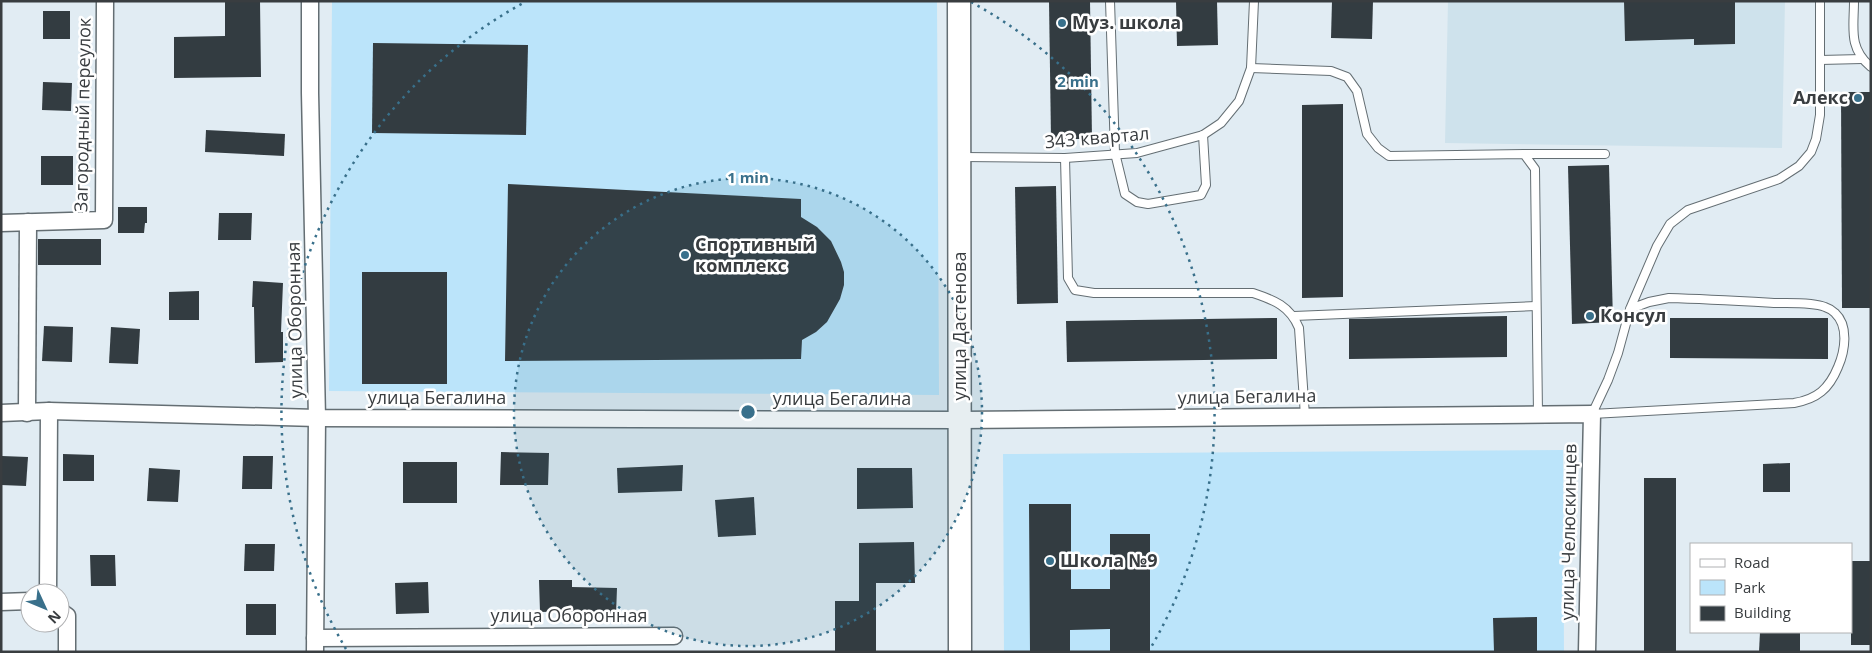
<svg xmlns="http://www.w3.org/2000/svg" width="1872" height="653" font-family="'Open Sans',sans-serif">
<rect width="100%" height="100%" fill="#e1ecf3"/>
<polygon fill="#cee2ec" points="1448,1 1785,1 1782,148 1445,143"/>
<g fill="#bbe4fa">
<polygon points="332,1 937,1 939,395 329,391"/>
<polygon points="1563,450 1564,652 1004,652 1003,454"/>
</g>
<g fill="#333c41">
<polygon points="225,1 260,1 261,77 174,78 174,37 225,36"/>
<polygon points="1049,1 1090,1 1092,139 1051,139"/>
<polygon points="1176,1 1217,1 1218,45 1177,46"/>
<polygon points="1332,1 1373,1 1372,39 1331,38"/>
<polygon points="1624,1 1735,1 1735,44 1694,45 1694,39 1625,41"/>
<rect x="43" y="11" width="27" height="28"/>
<polygon points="373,43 528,45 526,135 372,133"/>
<polygon points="43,82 72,83 71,111 42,110"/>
<polygon points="1841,92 1871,92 1871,308 1842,308"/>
<polygon points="1343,104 1343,297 1302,298 1302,105"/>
<polygon points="206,130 285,134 284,156 205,152"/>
<rect x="41" y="156" width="32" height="29"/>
<polygon points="1609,165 1613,322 1572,324 1568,166"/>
<polygon points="508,184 801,199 801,217 817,227 831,241 841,262 844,272 844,285 840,299 827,322 816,332 802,340 801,359 505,361"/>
<polygon points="1056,186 1058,303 1017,304 1015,187"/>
<polygon points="118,207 147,207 147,223 145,223 144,233 118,233"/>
<polygon points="219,213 252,213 251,240 218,240"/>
<rect x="38" y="239" width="63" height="26"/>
<rect x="362" y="272" width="85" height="112"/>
<polygon points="253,281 283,283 281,332 283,332 283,362 255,363 254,307 252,307"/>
<polygon points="199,291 199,320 169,320 169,292"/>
<polygon points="1507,316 1507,357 1349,359 1349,319"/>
<polygon points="1277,318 1277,359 1067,362 1066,321"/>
<polygon points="1670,318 1828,318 1828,359 1670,358"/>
<polygon points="44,326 73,327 72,362 42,361"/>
<polygon points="111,327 140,329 138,364 109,363"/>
<polygon points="501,452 549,453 548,485 500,485"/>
<polygon points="63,454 94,455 94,481 63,481"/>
<polygon points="2,456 28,457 26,486 1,485"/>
<polygon points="243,456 273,456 272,489 242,489"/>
<rect x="403" y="462" width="54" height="41"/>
<polygon points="1790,463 1790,492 1763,492 1763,464"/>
<polygon points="683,465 682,491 618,493 617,468"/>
<polygon points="149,468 180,470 178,502 147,501"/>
<polygon points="857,468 912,468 913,508 857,509"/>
<rect x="1644" y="478" width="32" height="174"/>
<polygon points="754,497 756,535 718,537 715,500"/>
<polygon points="1029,504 1071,504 1071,589 1110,589 1110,534 1150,534 1150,652 1110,652 1110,629 1070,630 1070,652 1030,652"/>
<polygon points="914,542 915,583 876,583 876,652 835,652 835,601 859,601 859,543"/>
<polygon points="245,544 275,544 274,571 244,571"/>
<polygon points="90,555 115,555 116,586 91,586"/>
<rect x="1851" y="561" width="20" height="84"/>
<polygon points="539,580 572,580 572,587 617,588 616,615 586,614 586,611 540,612"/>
<polygon points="428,582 429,613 396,614 395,583"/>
<rect x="246" y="604" width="30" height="31"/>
<polygon points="1537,617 1537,652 1494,652 1493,618"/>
<polygon points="1760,632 1800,632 1800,652 1759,652"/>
</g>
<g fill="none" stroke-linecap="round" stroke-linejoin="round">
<defs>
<g id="lane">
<polyline points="1110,1 1115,153 1125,194 1137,202 1148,204 1201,195 1206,185 1203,135"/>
<path d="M1854 1C1854 28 1848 48 1871 67"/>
<polyline points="1820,60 1862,59"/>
<polyline points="1251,68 1331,71 1347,77 1357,91 1367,134 1378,148 1389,156 1524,154 1535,169 1538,414"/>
<polyline points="1524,154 1605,154"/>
<polyline points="962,157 1065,158 1137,153 1203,135 1221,123 1239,101 1251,68 1254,1"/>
<path d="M1065 158 1068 278 1075 290 1094 293H1253C1274 300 1290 306 1299 328L1305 416"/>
<path d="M1630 309 1649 302 1669 298C1705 299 1740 301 1776 303 1790 303 1813 302 1825 307 1828 308 1833 311 1835 313 1849 326 1845 351 1838 367 1829 389 1817 399 1794 403L1592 414 1608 380 1618 353 1630 309 1657 246 1670 224 1688 210 1779 179 1799 166 1811 152 1816 139 1820 115V1"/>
<polyline points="1294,316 1536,306"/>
</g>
<g id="street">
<polyline points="310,1 310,93 317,418 315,652"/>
<polyline points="1,223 104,220 105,1"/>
<polyline points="1,413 49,411 317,418 960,420 1592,414 1587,652"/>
<polyline points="27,413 28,222"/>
<polyline points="48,593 49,411"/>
<polyline points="1,602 30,601"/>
<polyline points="60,611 67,616 67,652"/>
<polyline points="315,638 674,636"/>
</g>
<polyline id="secondary" points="959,1 960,652"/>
</defs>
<use href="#lane" stroke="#646e73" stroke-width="10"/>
<use href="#street" stroke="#646e73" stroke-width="19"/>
<use href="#secondary" stroke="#646e73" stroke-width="25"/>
<use href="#lane" stroke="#fff" stroke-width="8"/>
<use href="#street" stroke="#fff" stroke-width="16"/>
<use href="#secondary" stroke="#fff" stroke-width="22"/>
</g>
<circle cx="748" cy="412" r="234" fill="#39708b" fill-opacity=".12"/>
<g fill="none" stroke="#39708b" stroke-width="2.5" stroke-dasharray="2.5 5">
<circle cx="748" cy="412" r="234"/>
<path d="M346 649A467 467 0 0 1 525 2M971 2A467 467 0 0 1 1150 649"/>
</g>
<g fill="#39708b" stroke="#fff" stroke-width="2">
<circle cx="1062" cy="23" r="5"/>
<circle cx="1858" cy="98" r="5"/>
<circle cx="685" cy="255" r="5"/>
<circle cx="1590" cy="316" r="5"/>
<circle cx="1050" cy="561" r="5"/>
</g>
<g text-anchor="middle" stroke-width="5" stroke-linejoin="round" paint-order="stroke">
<g font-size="18" font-weight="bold" fill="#393d40" stroke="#fff" text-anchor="start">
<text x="1072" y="29">Муз. школа</text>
<text x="1848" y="104" text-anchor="end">Алекс</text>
<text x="695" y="251">Спортивный<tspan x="695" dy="21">комплекс</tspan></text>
<text x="1600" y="322">Консул</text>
<text x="1060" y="567">Школа №9</text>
</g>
<g font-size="18" fill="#393d40" stroke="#fff">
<text transform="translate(83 115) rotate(-89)" y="6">Загородный переулок</text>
<text transform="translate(1097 138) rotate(-5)" y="6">343 квартал</text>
<text transform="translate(295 320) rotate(-91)" y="6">улица Оборонная</text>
<text transform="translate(960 326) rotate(-90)" y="6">улица Дастенова</text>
<text transform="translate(1247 397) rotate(-1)" y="6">улица Бегалина</text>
<text x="437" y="404">улица Бегалина</text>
<text x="842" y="405">улица Бегалина</text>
<text transform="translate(1569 532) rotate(-89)" y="6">улица Челюскинцев</text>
<text x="569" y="622">улица Оборонная</text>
</g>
</g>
<circle cx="748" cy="412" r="8" fill="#39708b" stroke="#fff" stroke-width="2.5"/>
<g font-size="15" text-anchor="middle" font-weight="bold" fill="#39708b" stroke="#fff" stroke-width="5" stroke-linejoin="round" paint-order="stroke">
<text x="1078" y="87">2 min</text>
<text x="748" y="183">1 min</text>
</g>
<rect width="1872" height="653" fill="none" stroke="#393d40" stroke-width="5"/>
<rect x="1690" y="543" width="162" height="90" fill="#ffffff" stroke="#b0b1b3"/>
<rect x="1700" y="559" width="25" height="8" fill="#ffffff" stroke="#b0b1b3"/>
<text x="1734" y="568" font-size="15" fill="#393d40">Road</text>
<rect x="1700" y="580" width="25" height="15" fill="#bbe4fa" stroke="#b0b1b3"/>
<text x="1734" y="593" font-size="15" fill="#393d40">Park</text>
<rect x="1700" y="606" width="25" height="15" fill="#333c41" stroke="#b0b1b3"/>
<text x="1734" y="618" font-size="15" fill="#393d40">Building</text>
<g transform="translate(45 608) rotate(134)"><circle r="24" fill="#ffffff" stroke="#b0b1b3"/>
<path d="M0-4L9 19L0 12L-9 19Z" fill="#39708b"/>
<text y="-8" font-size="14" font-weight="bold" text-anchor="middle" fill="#393d40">N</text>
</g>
</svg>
